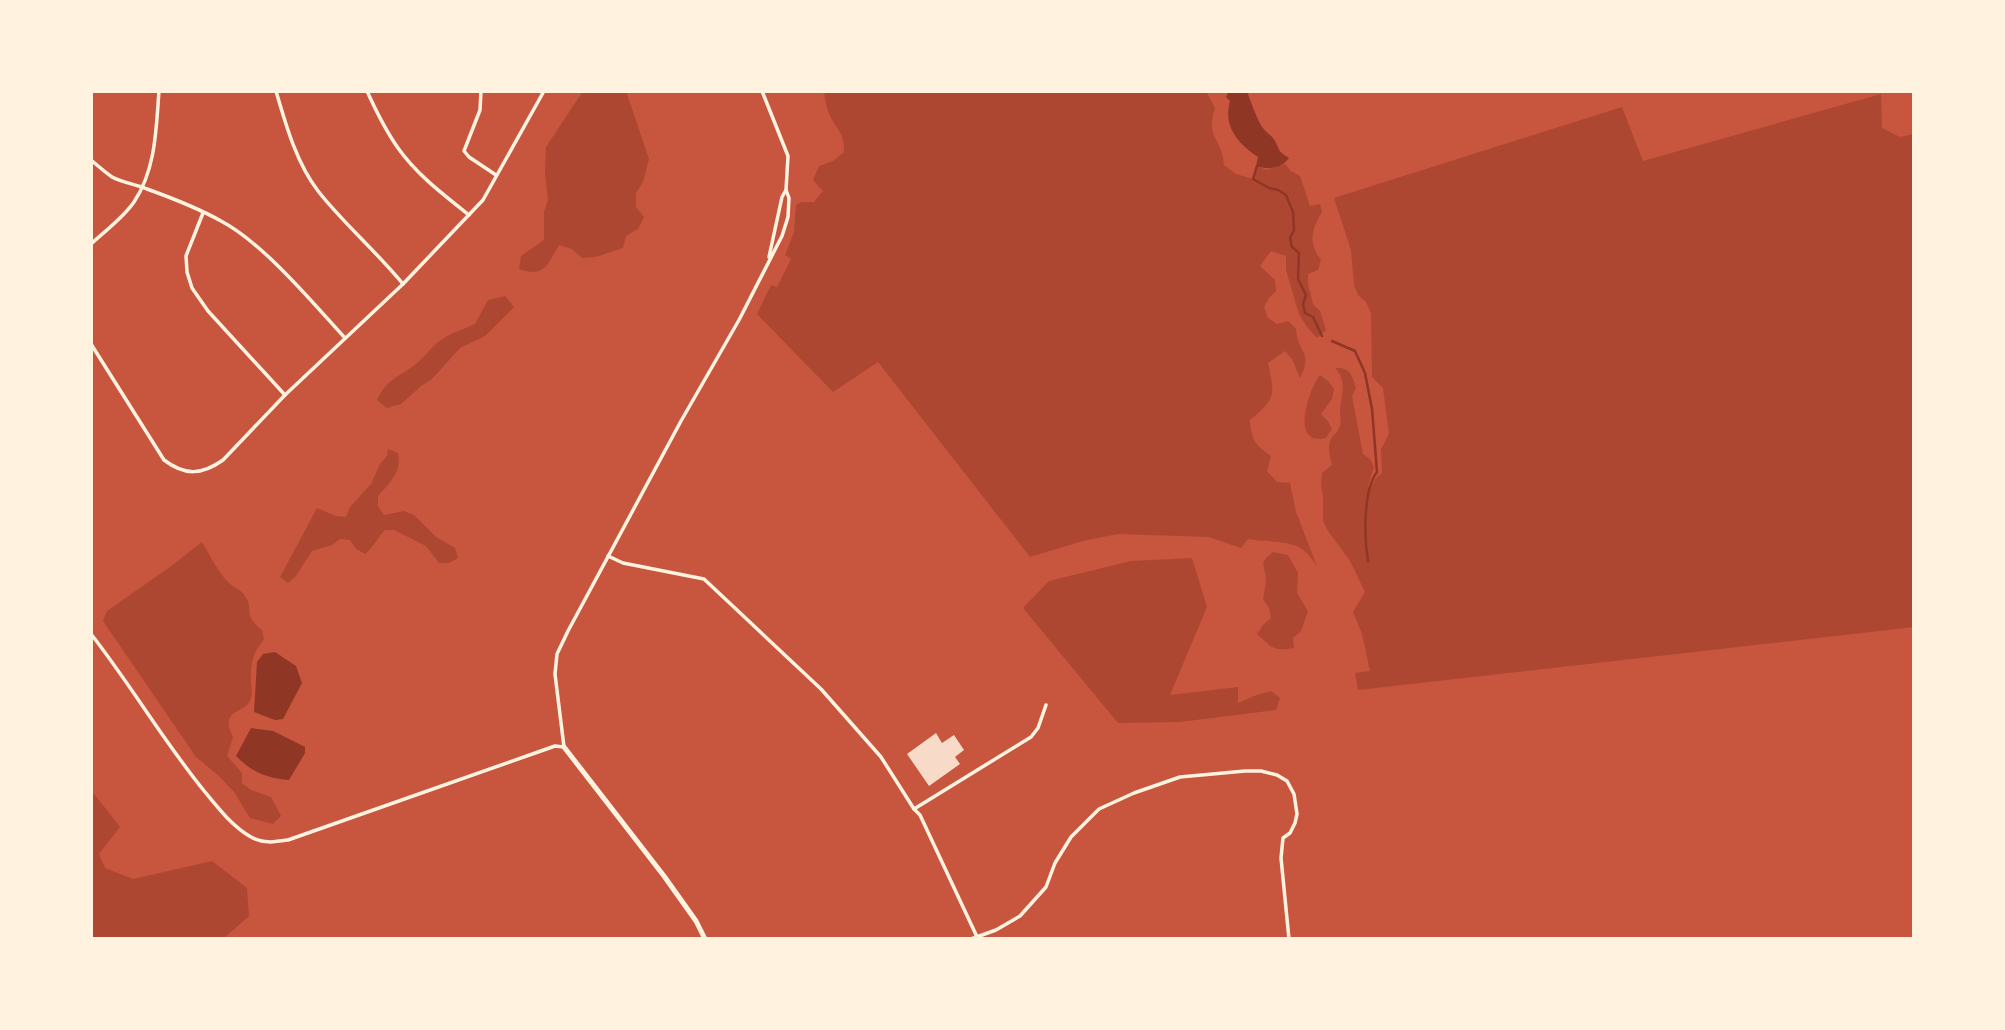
<svg xmlns="http://www.w3.org/2000/svg" width="2005" height="1030" font-family="'Fira Sans',sans-serif">
<rect width="100%" height="100%" fill="#c8553d"/>
<g fill="#ae4732">
<path d="M583 91H626L649 159 643 182 636 193V207L644 217 638 229 626 236 623 248 596 257 582 258 572 249 559 245C547 265 545 278 519 269L521 256 544 240V212L548 200 545 173 546 147Z"/>
<path d="M824 91H1206L1215 108C1205 137 1222 138 1224 165L1236 174 1253 179 1256 166 1267 170 1285 164 1291 171 1300 176 1310 206 1320 204 1322 212C1311 231 1308 243 1321 260L1318 270 1308 274V284L1313 304 1320 311 1326 330 1317 338 1307 327 1299 314 1286 270V256L1271 251 1260 266 1275 280 1276 291 1269 298 1264 307 1268 318 1277 324 1288 321 1296 329C1297 353 1314 351 1300 378L1292 359 1285 351 1268 363C1275 395 1276 399 1250 420 1251 439 1255 445 1271 456L1267 471 1277 482 1290 483 1296 512 1317 566C1313 561 1308 553 1302 549 1290 540 1264 542 1248 539L1241 548 1209 537 1118 534 1083 541 1030 557 878 362 833 392 757 314 771 285 777 287 791 259 785 255 794 232 796 205 801 202H814L823 191 813 180 819 166 833 161 844 152C844 131 837 131 829 114 826 107 825 99 824 91Z"/>
<path d="M1881 94 1882 128 1900 137 1914 134V627L1358 690 1355 673 1370 671 1362 634 1353 612 1365 592 1350 561 1328 531 1323 521V496L1321 484 1322 473 1332 465C1329 455 1327 446 1332 437 1334 434 1338 432 1339 428 1342 423 1340 417 1340 411 1341 394 1348 382 1335 368 1350 367 1352 375 1356 388L1352 396 1363 454 1370 459 1374 467 1368 486 1370 488 1376 478 1382 473 1381 449 1389 434 1383 388 1372 377 1371 313 1366 302 1358 295 1354 285 1351 250 1334 198 1622 107 1643 161Z"/>
<path d="M505 296 514 307 485 336 460 348 432 379 421 386 401 404 387 408 377 400C388 377 399 378 417 363 424 358 429 350 436 344 447 334 462 330 475 324L488 300Z"/>
<path d="M1320 375 1328 381 1334 389 1332 399 1321 414 1328 421 1332 429 1326 438C1290 447 1308 390 1320 375Z"/>
<path d="M388 449 398 453C402 472 390 482 378 496V506L384 515 404 511 414 515 436 537 455 548 458 558 449 563H439L426 546 394 530H385C377 538 374 547 365 554L356 549 350 540 340 539 332 545 312 551 296 576 288 583 280 577 317 508 336 516 346 517 350 507 371 484 380 464 387 456Z"/>
<path d="M202 542C210 555 217 570 227 581 232 587 241 589 245 596 255 610 241 613 262 630L264 639C252 655 251 661 251 681 251 686 253 693 251 698 247 715 218 707 233 737L227 756 242 773V783L251 790 271 797 281 816 273 824 250 818 234 792 220 777 196 757 103 621 107 611 170 567Z"/>
<path d="M1273 552 1288 555 1298 573 1297 593 1308 611 1301 631 1293 638 1294 648C1272 652 1272 647 1257 634L1263 625 1271 618 1269 608 1263 599C1264 593 1266 586 1266 580 1266 567 1257 563 1273 552Z"/>
<polygon points="1192,558 1207,607 1170,695 1238,687 1238,703 1254,696 1271,691 1280,698 1276,710 1180,722 1118,723 1023,608 1049,581 1131,561"/>
<polygon points="91,790 120,827 99,854 105,868 133,879 212,861 247,888 249,916 223,939 91,939"/>
</g>
<g fill="#8f3625">
<path d="M1229 91H1247C1250 100 1258 122 1263 128 1266 133 1272 135 1275 141 1280 151 1278 151 1289 158 1281 169 1268 170 1256 166L1258 157C1237 143 1223 126 1230 101L1226 97Z"/>
<polygon points="275,652 296,666 302,683 283,719 275,720 254,712 257,662 263,654"/>
<path d="M251 728 273 731 305 747V753L289 780C266 778 252 772 236 756Z"/>
</g>
<g fill="none" stroke-linecap="round" stroke-linejoin="round">
<g stroke="#8f3625" stroke-width="2.5">
<polyline points="1257,166 1253,179 1269,188 1278,190 1286,195 1293,212 1294,230 1290,238 1292,247 1299,253 1298,279 1306,295 1303,304 1305,313 1313,317 1322,336"/>
<path d="M1332 341 1355 351 1365 373 1372 409 1377 472C1363 490 1364 538 1368 561"/>
</g>
</g>
<polygon fill="#f7dbc8" points="936,733 942,743 954,735 964,750 955,757 960,764 929,786 907,754"/>
<g fill="none" stroke-linecap="round" stroke-linejoin="round">
<g stroke="#fff3e0" stroke-width="3.5">
<path d="M276 91C286 125 296 162 318 191 344 224 376 251 403 284"/>
<path d="M367 91C376 111 386 131 398 148 417 175 444 195 469 215"/>
<polyline points="481,91 480,110 464,151 469,157 496,175"/>
<path d="M91 160C98 166 105 172 112 177 123 183 136 184 147 189 172 198 198 208 221 221 263 243 312 302 345 338"/>
<polyline points="203,213 186,256 187,272 192,288 208,311 285,395"/>
<path d="M91 244C105 231 123 218 134 202 156 169 156 129 159 91"/>
<polyline points="769,257 782,197 786,190"/>
<path d="M91 344 164 460C185 476 202 475 223 460L285 395 403 284 483 200 544 91"/>
<polyline points="608,556 623,563 704,579 821,689 881,757 914,809 920,815 978,939"/>
<path d="M91 634C131 685 164 742 205 792 218 808 233 827 251 837 263 844 275 842 288 840L538 752 555 746 564 747 555 674 557 654 568 631 681 421 739 320 782 236 788 217 789 198 786 190 788 156 762 91"/>
<polyline points="914,809 1031,737 1038,728 1046,705"/>
<polyline points="971,939 996,930 1020,916 1046,887 1055,863 1071,837 1099,809 1134,793 1180,777 1245,771 1261,771 1277,775 1287,781 1294,794 1297,814 1295,823 1290,833 1283,838 1281,858 1289,939"/>
</g>
<polyline stroke="#fff3e0" stroke-width="5" points="564,747 664,876 696,921 705,939"/>
</g>
<rect width="2005" height="1030" fill="none" stroke="#fff3e0" stroke-width="186"/>
</svg>
